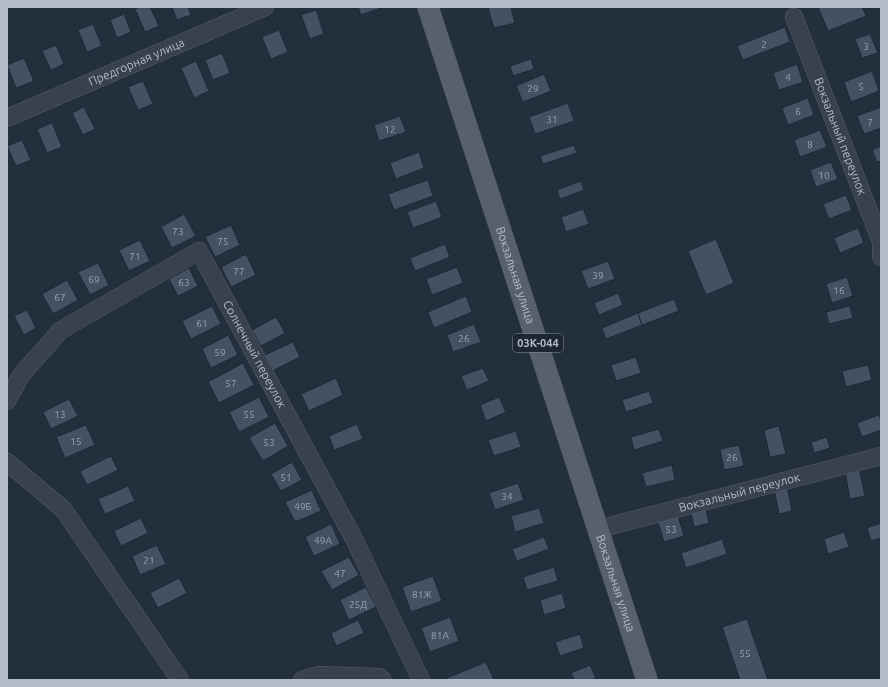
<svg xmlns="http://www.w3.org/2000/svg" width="888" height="687" font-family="Ubuntu,sans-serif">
<rect width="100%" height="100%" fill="#242f3e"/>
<g fill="#455162" stroke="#1f2835">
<polygon points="140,7 150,7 159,26 145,32 135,9"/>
<polygon points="172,7 188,7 191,15 177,20"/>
<polygon points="358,7 381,7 381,8 361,15"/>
<polygon points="493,7 511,7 515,23 494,28 488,8"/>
<polygon points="818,7 862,7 866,16 828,31"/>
<polygon points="316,10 324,34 310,39 301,15"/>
<polygon points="124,14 131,32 117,38 110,20"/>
<polygon points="93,24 102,46 87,52 78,30"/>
<polygon points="785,27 790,42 743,60 737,46"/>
<polygon points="279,30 288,52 271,59 262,37"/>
<polygon points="870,34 878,53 862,58 855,39"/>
<polygon points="56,45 64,64 51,70 42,51"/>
<polygon points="222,53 230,73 213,80 205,60"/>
<polygon points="24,58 34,81 16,88 7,65"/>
<polygon points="531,59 534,69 513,76 510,66"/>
<polygon points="196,61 209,91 194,98 181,68"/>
<polygon points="797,64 803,82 779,90 773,73"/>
<polygon points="872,71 879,91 851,102 844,82"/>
<polygon points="544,74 551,91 523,102 516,86"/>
<polygon points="143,81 153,104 138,110 128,87"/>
<polygon points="808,98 814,115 788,125 782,108"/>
<polygon points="568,103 574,121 535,134 529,117"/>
<polygon points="84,107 95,129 83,135 72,113"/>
<polygon points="881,107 881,128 864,134 857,116"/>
<polygon points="400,116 406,132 379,141 374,125"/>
<polygon points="52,123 62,147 47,153 37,129"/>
<polygon points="820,130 827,147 800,157 794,140"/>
<polygon points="22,140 31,160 16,166 7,146"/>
<polygon points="574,145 577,153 543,164 540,156"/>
<polygon points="881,146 881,161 877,162 872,150"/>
<polygon points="419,152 424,168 396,179 390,163"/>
<polygon points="831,162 838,179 816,187 810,170"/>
<polygon points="428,180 433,196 394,210 388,194"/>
<polygon points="581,181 584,190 560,199 557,190"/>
<polygon points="846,195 852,210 829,219 823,204"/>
<polygon points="436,201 442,217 413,228 407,212"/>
<polygon points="583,209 589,224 566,232 561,217"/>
<polygon points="184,214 196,236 172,248 161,227"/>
<polygon points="231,225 240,245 215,257 205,237"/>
<polygon points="858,228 864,243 840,253 834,238"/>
<polygon points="716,239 734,283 706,295 688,251"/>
<polygon points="140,240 150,261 129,271 119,250"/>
<polygon points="445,244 450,257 415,271 410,258"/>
<polygon points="246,254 256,275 231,287 221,267"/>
<polygon points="608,261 615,279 588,289 581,271"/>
<polygon points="98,263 109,285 90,295 78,272"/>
<polygon points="457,267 463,283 432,295 426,279"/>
<polygon points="189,268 198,286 178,296 169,279"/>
<polygon points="847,277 853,296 832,303 826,284"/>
<polygon points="67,280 78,300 53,314 42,294"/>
<polygon points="618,293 623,305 599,315 594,303"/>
<polygon points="466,296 472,312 434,328 428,312"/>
<polygon points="674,299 679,311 642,325 638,313"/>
<polygon points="212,306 221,324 191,339 182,321"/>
<polygon points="850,306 853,318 829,324 826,312"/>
<polygon points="27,310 36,328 24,335 14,316"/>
<polygon points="638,313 642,325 606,339 602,328"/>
<polygon points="276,317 285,333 261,346 252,330"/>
<polygon points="474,324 481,342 453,352 447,335"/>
<polygon points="228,335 238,355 211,368 202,349"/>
<polygon points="293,342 300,357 272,371 265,355"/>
<polygon points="636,357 641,373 616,381 611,365"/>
<polygon points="243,363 254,385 219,403 208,382"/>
<polygon points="868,365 872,380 846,387 842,371"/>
<polygon points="483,368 489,381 467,390 461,376"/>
<polygon points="336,378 343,395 309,411 301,394"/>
<polygon points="649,391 653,403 626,412 622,400"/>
<polygon points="259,397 269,417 239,432 229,412"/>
<polygon points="499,397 506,412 486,421 480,405"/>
<polygon points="69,399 78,416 51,429 43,412"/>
<polygon points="879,415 881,421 881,430 862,437 857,423"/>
<polygon points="275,423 288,446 263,461 249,438"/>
<polygon points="357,424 363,439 334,450 329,436"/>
<polygon points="86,425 95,445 65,458 56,437"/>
<polygon points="779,426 786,454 770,457 764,430"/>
<polygon points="659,429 663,441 634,450 631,437"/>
<polygon points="516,431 521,447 494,456 488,440"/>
<polygon points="827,437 830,448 814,453 811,442"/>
<polygon points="739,445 744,466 724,470 720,449"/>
<polygon points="111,456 118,470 87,485 80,471"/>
<polygon points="292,462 302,480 281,491 271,474"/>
<polygon points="672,465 675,480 646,487 642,473"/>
<polygon points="859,469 865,496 850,499 845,471"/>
<polygon points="518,483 524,500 495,510 489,493"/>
<polygon points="128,486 135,501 105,514 98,499"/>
<polygon points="787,486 792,511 779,514 774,489"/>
<polygon points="312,490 321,511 295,522 285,502"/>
<polygon points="705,505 709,523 694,527 690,509"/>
<polygon points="539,508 544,523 515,532 511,516"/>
<polygon points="678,516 684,536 664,542 658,522"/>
<polygon points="141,518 148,533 121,546 114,531"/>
<polygon points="881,523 881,538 871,541 867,528"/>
<polygon points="331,524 340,544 314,556 305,537"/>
<polygon points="844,532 849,547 828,554 824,539"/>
<polygon points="544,537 549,549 517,561 512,549"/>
<polygon points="722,539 727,554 686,568 681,553"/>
<polygon points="157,545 166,564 140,575 132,556"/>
<polygon points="349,557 359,575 332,590 321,571"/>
<polygon points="554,567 558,581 527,590 523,577"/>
<polygon points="433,576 442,601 411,612 402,587"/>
<polygon points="179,578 187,593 158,608 150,593"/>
<polygon points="366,587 376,607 349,620 340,600"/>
<polygon points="562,593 566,608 544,615 540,600"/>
<polygon points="450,617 459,641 430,652 421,628"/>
<polygon points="747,619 768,680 740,680 722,627"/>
<polygon points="358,620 364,633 336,646 331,633"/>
<polygon points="580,634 584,648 560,656 555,642"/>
<polygon points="486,662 494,680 448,680 447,678"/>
<polygon points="590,665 596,678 592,680 574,680 571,673"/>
</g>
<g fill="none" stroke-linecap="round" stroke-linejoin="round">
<defs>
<g id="minor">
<path id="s1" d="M794 17 881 242V257"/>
<path id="s2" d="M7 118 265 7"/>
<path id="s3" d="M7 401 21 375 61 330 199 251 353 537 421 680"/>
<polyline points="7,462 63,509 180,680"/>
<path id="s4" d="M598 529 881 456"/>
<polyline points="302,680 318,675 379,677 383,680"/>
</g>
<g id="major">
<path id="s5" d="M428 7 647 680"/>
</g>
</defs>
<use href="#minor" stroke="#565f6c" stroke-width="18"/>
<use href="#major" stroke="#414a57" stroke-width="22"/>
<use href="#minor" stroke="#38414e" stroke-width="17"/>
<use href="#major" stroke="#56606e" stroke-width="21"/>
</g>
<g text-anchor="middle" stroke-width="3.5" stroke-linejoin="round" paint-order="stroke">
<g font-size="10" fill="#98a1af">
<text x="764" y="48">2</text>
<text x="866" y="50">3</text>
<text x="788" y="81">4</text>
<text x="861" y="90">5</text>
<text x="533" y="92">29</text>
<text x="798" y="115">6</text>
<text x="552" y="123">31</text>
<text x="870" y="126">7</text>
<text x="390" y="133">12</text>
<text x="810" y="148">8</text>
<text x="824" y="179">10</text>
<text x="178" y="235">73</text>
<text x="223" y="245">75</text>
<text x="135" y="260">71</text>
<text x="239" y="275">77</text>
<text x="598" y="279">39</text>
<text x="94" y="283">69</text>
<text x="184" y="286">63</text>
<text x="839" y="294">16</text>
<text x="60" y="301">67</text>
<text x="202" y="327">61</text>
<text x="464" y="342">26</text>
<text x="220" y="356">59</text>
<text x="231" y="387">57</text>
<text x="60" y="418">13</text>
<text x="249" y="418">55</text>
<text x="76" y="445">15</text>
<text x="269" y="446">53</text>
<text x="732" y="461">26</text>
<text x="286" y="481">51</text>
<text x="507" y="500">34</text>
<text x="303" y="510">49Б</text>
<text x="671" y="533">53</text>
<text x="323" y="544">49А</text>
<text x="149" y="564">21</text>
<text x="340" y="577">47</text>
<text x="422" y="598">81Ж</text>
<text x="358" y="608">25Д</text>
<text x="440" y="639">81А</text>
<text x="745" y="657">55</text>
</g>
<rect fill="#1d2633" stroke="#878f9c" stroke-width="1" x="513" y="334" width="50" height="18" rx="3"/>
<g font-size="11" font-weight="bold" fill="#b4bcc9">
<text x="538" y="347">03К-044</text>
</g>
<g font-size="12" fill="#b4bcc9" stroke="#1d2633">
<text dy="4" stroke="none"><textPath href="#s2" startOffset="141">Предгорная улица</textPath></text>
<text dy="4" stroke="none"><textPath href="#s1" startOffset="128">Вокзальный переулок</textPath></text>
<text dy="4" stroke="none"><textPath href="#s5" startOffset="282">Вокзальная улица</textPath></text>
<text dy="4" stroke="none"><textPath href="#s3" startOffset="366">Солнечный переулок</textPath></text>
<text dy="4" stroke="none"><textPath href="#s4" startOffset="146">Вокзальный переулок</textPath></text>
<text dy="4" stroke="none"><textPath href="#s5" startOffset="606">Вокзальная улица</textPath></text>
</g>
</g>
<rect width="888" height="687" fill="none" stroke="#b4bcc9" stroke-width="16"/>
</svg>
